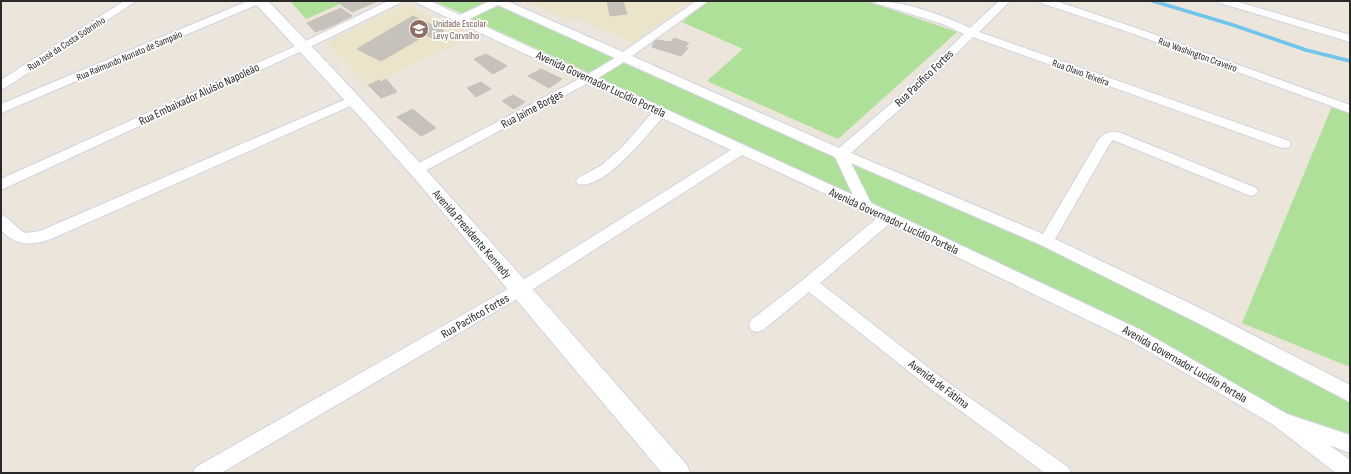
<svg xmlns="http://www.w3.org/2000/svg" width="1351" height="474" font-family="'Sofia Sans Condensed',sans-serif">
<rect width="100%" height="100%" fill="#ebe5db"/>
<g fill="#ece3cb">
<polygon points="524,1 690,1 633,43 579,19 571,21"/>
<polygon points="404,4 476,36 366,85 326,42"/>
</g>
<g fill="#aee099">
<polygon points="290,1 347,1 306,19"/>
<polygon points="434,1 487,1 468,16"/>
<polygon points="708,1 866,1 957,32 838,139 707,81 743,49 682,22"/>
<polygon points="497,4 617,58 594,75 472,19"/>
<polygon points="623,63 834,155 854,197 599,78"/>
<polygon points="1333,104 1350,110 1350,367 1242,323"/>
<polygon points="850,163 1043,245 1219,331 1350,400 1350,438 1287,414 1183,356 873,206"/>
</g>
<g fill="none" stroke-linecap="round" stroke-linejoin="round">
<polyline stroke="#71c4eb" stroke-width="3.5" points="1153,1 1233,25 1306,50 1350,61"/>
</g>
<g fill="#c6c2bb" stroke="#c6c1b5">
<polygon points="336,1 378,1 352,12"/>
<polygon points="607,1 623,1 627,14 610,16"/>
<polygon points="341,8 352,16 327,28 315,32 307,23"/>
<polygon points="413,16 444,31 432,38 426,35 381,61 357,49"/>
<polygon points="674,38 689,43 685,47 688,48 681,56 652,47 654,42 656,40 671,42"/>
<polygon points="486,54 507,66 493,74 474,59"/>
<polygon points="541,69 562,79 549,88 528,76"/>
<polygon points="386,79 397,92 381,98 368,85 380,80 381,82"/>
<polygon points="481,82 491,89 476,97 467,88"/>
<polygon points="513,95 525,102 514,109 502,101"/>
<polygon points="413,109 427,121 436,128 421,136 397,117"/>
</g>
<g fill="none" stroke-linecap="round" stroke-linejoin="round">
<defs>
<g id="minor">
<polygon points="124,1 136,1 5,88 1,89 1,80"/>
<polygon points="248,1 262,1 261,3 1,113 1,104"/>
<polygon points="388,1 401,1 400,3 308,48 1,190 1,179 300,44"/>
<path d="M416 1H430L460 15 490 1H507L623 52 696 1H708L632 56 839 148 893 102 964 34 943 24 875 3 874 1C905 1 942 15 970 28L999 1H1010L979 32 1289 141 1291 144 1289 147 1284 148 1279 147 973 37 901 108 851 153 1043 234 1099 139C1106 132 1111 131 1121 133L1256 188 1258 191 1256 194 1251 196 1246 194 1113 140 1109 145 1055 239 1208 312 1350 385V402L1196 322 1041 245 851 163 871 203 1141 330 1287 414 1350 435V453L1329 445 1350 460V473H1336L1272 424 1129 340 889 224 820 283 943 379 1068 467 1071 473H1045L931 389 809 292 763 330 757 332 751 330 749 325 751 320 804 279 877 218 742 155 527 293 221 473H193L196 467 515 285 731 150 662 118C647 135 603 191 578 184L576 181 578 178 602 165 623 146 652 113 588 83 421 173 416 175 411 173 409 170 411 167 579 79 417 3ZM498 5 615 58 588 74 469 19ZM624 62 835 157 853 195 598 78Z"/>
<polygon points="1040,1 1056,1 1142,30 1350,105 1350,113 1134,34 1041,3"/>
<polygon points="1219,1 1235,1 1350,35 1350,42 1220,3"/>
<path d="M353 96 357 97 359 100 357 103 51 239C31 246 15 246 1 230V215C11 218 16 229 26 233L40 231Z"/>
</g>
<path id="tertiary" d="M253 1H268C413 150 549 308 687 465L690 473H662L415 179 362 119Z"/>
</defs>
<use href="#minor" stroke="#d1d3e2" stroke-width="2"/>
<use href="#tertiary" stroke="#d1d3e2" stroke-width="2"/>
<use href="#minor" fill="#fff" fill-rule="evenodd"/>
<use href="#tertiary" fill="#fff" fill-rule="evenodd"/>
</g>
<defs>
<symbol id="school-disc" viewBox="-11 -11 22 22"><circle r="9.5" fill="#8d6e63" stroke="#fff"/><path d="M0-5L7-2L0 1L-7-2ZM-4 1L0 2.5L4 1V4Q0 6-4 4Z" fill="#fff"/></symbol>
</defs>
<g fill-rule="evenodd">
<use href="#school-disc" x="408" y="18" width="22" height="22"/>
</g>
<g text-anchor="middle" stroke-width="3.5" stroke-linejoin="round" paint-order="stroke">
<g font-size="10" fill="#785e54" stroke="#fff" text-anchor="start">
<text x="433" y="27">Unidade Escolar<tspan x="433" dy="12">Levy Carvalho</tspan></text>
</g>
<g font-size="10" fill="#292929" stroke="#fff">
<text transform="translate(66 43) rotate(-33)" y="4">Rua José da Costa Sobrinho</text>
<text transform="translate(1198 54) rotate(20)" y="4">Rua Washington Craveiro</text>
<text transform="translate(129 55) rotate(-23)" y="4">Rua Raimundo Nonato de Sampaio</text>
<text transform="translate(1081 72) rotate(20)" y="4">Rua Olavo Teixeira</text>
</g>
<g font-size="12" fill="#292929" stroke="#fff">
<text transform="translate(924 78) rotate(-44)" y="4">Rua Pacífico Fortes</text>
<text transform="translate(601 84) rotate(25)" y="4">Avenida Governador Lucídio Portela</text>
<text transform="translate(199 94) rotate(-25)" y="4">Rua Embaixador Aluísio Napoleão</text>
<text transform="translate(532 109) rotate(-28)" y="4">Rua Jaime Borges</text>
<text transform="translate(894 221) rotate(25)" y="4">Avenida Governador Lucídio Portela</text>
<text transform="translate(472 234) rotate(49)" y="4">Avenida Presidente Kennedy</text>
<text transform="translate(475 316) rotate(-30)" y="4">Rua Pacífico Fortes</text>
<text transform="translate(1185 364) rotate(30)" y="4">Avenida Governador Lucídio Portela</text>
<text transform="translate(939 384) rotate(37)" y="4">Avenida de Fátima</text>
</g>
</g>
<rect width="1351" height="474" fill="none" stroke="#292929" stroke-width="4"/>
</svg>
